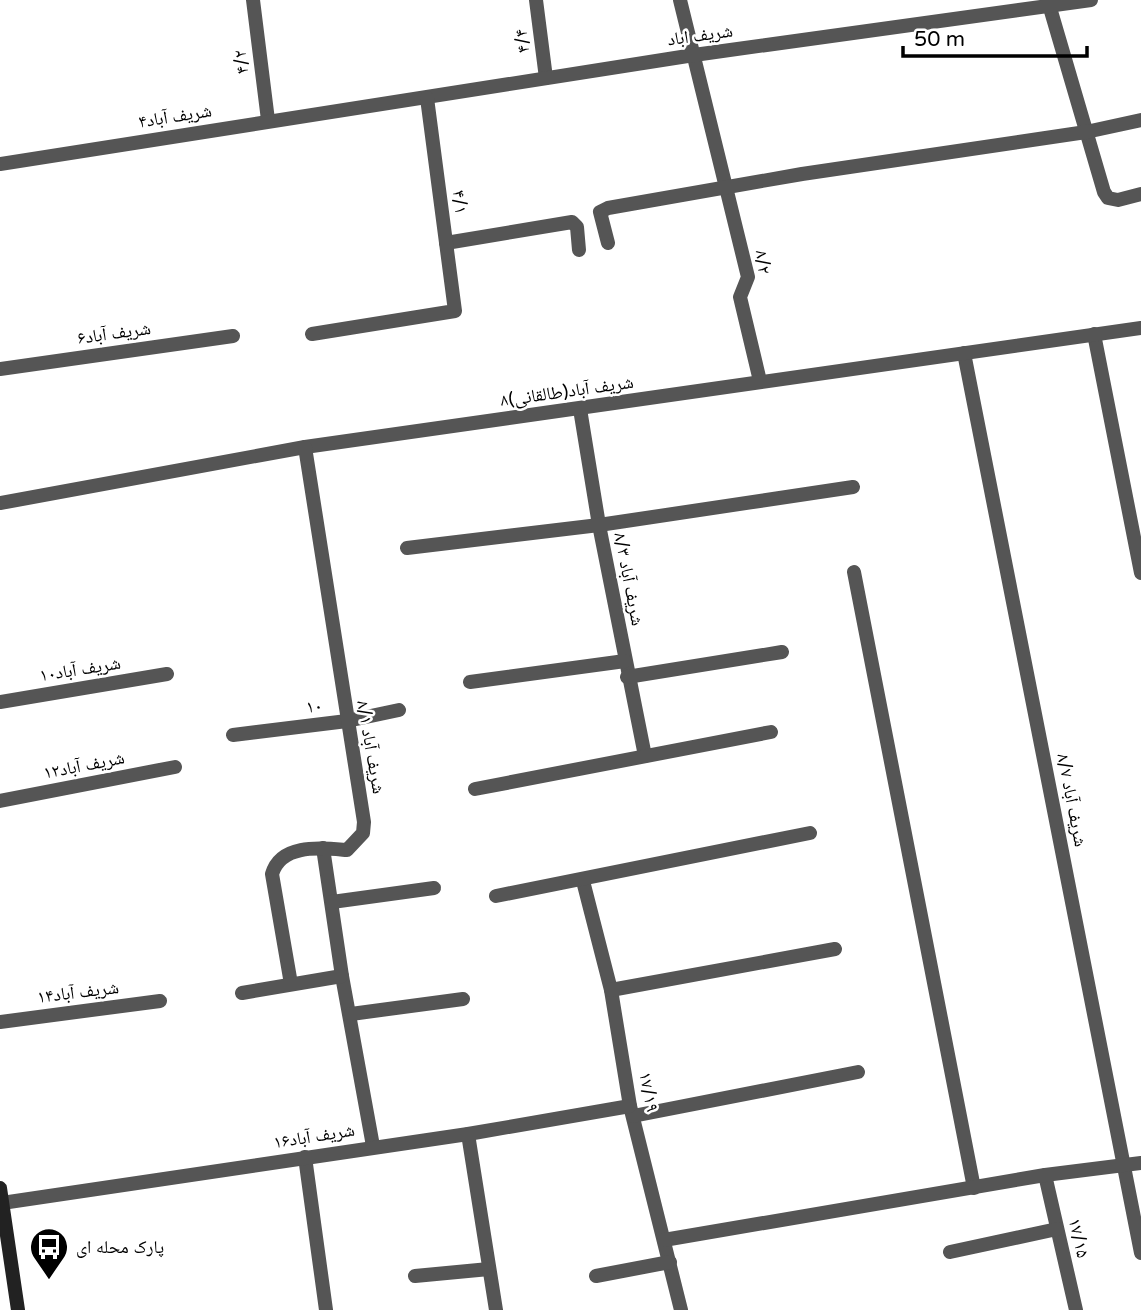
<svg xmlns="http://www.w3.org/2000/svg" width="1141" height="1310" font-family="'Varela Round','Noto Naskh Arabic',sans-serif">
<rect width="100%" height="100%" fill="#fff"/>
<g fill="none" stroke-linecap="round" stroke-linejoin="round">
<g stroke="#555" stroke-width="14">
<polyline points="253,0 268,120"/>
<polyline points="536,0 546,78"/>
<polyline points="680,0 748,277 740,297 760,381"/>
<polyline points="1048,1 1104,192 1108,198 1118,200 1141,194"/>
<polyline points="0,164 694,55 1091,0"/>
<polyline points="446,243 572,222 577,227 579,250"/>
<polyline points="608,243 600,212 608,208 802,174 1086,132 1141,120"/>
<polyline points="312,334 455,311 427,98"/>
<polyline points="1094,334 1141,573"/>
<polyline points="964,353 1141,1253"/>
<polyline points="0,369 233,336"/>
<polyline points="580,409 599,525 645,756"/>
<polyline points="0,503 305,447 1141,328"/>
<polyline points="407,548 599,525 853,487"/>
<polyline points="854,572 974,1188"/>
<polyline points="627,677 782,652"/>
<polyline points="470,682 625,661"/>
<polyline points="0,702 167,674"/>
<polyline points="233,735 347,721 399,710"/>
<polyline points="475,789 771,732"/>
<polyline points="0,801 175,767"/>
<polyline points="323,848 342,976 373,1146"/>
<polyline points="583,881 611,990 630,1106 681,1310"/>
<polyline points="496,896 810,833"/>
<polyline points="332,902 434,888"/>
<path d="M291 984 272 874C281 843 321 848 347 850L363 833 364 822 305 447"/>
<polyline points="611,990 835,949"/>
<polyline points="242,993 342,976"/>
<polyline points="351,1014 463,999"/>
<polyline points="0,1022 160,1001"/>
<polyline points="633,1116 858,1072"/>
<polyline points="468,1134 496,1310"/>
<polyline points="305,1157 326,1310"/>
<polyline points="1045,1175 1076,1310"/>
<polyline points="2,1203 468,1134 630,1106"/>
<polyline points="664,1240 1045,1175 1141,1163"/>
<polyline points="950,1252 1057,1229"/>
<polyline points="415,1276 489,1269"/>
<polyline points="596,1276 670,1262"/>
</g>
<polyline stroke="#222" stroke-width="14" points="0,1188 18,1310"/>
</g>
<defs>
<symbol id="bus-pin" viewBox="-11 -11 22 30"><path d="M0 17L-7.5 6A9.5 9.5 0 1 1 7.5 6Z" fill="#000" stroke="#fff"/><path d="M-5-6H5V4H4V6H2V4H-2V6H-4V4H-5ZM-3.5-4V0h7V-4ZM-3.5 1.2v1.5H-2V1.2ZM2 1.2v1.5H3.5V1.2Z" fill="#fff"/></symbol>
</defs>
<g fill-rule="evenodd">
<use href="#bus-pin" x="27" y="1225" width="44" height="60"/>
</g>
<g text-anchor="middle" stroke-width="5" stroke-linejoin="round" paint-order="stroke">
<g font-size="18" fill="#000" stroke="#fff">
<text transform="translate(700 35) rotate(-8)" y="6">شریف اباد</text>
<text transform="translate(522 41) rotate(-97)" y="6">۴/۴</text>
<text transform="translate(241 62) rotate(-97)" y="6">۴/۲</text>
<text transform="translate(175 116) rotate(-9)" y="6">۴شریف آباد</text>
<text transform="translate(460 202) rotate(83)" y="6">۴/۱</text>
<text transform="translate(763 262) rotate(82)" y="6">۸/۲</text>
<text transform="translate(114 333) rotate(-8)" y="6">شریف آباد۶</text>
<text transform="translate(567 391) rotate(-8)" y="6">۸شریف آباد(طالقانی)</text>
<text transform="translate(629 579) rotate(79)" y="6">شریف آباد ۸/۳</text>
<text transform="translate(80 669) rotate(-9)" y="6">شریف آباد۱۰</text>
<text transform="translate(314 706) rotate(-7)" y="6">۱۰</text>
<text transform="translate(371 747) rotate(80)" y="6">شریف آباد ۸/۱</text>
<text transform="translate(84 765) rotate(-11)" y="6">شریف آباد۱۲</text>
<text transform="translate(1072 800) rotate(79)" y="6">شریف آباد ۸/۷</text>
<text transform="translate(78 992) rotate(-7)" y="6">شریف آباد۱۴</text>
<text transform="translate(649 1092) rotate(79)" y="6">۱۷/۱۹</text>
<text transform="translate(314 1136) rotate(-9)" y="6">شریف آباد۱۶</text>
<text transform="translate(1079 1238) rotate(77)" y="6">۱۷/۱۵</text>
</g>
<g font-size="18" fill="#000" stroke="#fff" text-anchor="start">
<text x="76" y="1253">پارک محله ای</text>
</g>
</g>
<path d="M903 46v10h184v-10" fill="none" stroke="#000000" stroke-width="3.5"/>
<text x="914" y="46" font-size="21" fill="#000000" stroke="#ffffff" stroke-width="5" paint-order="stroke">50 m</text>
</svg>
